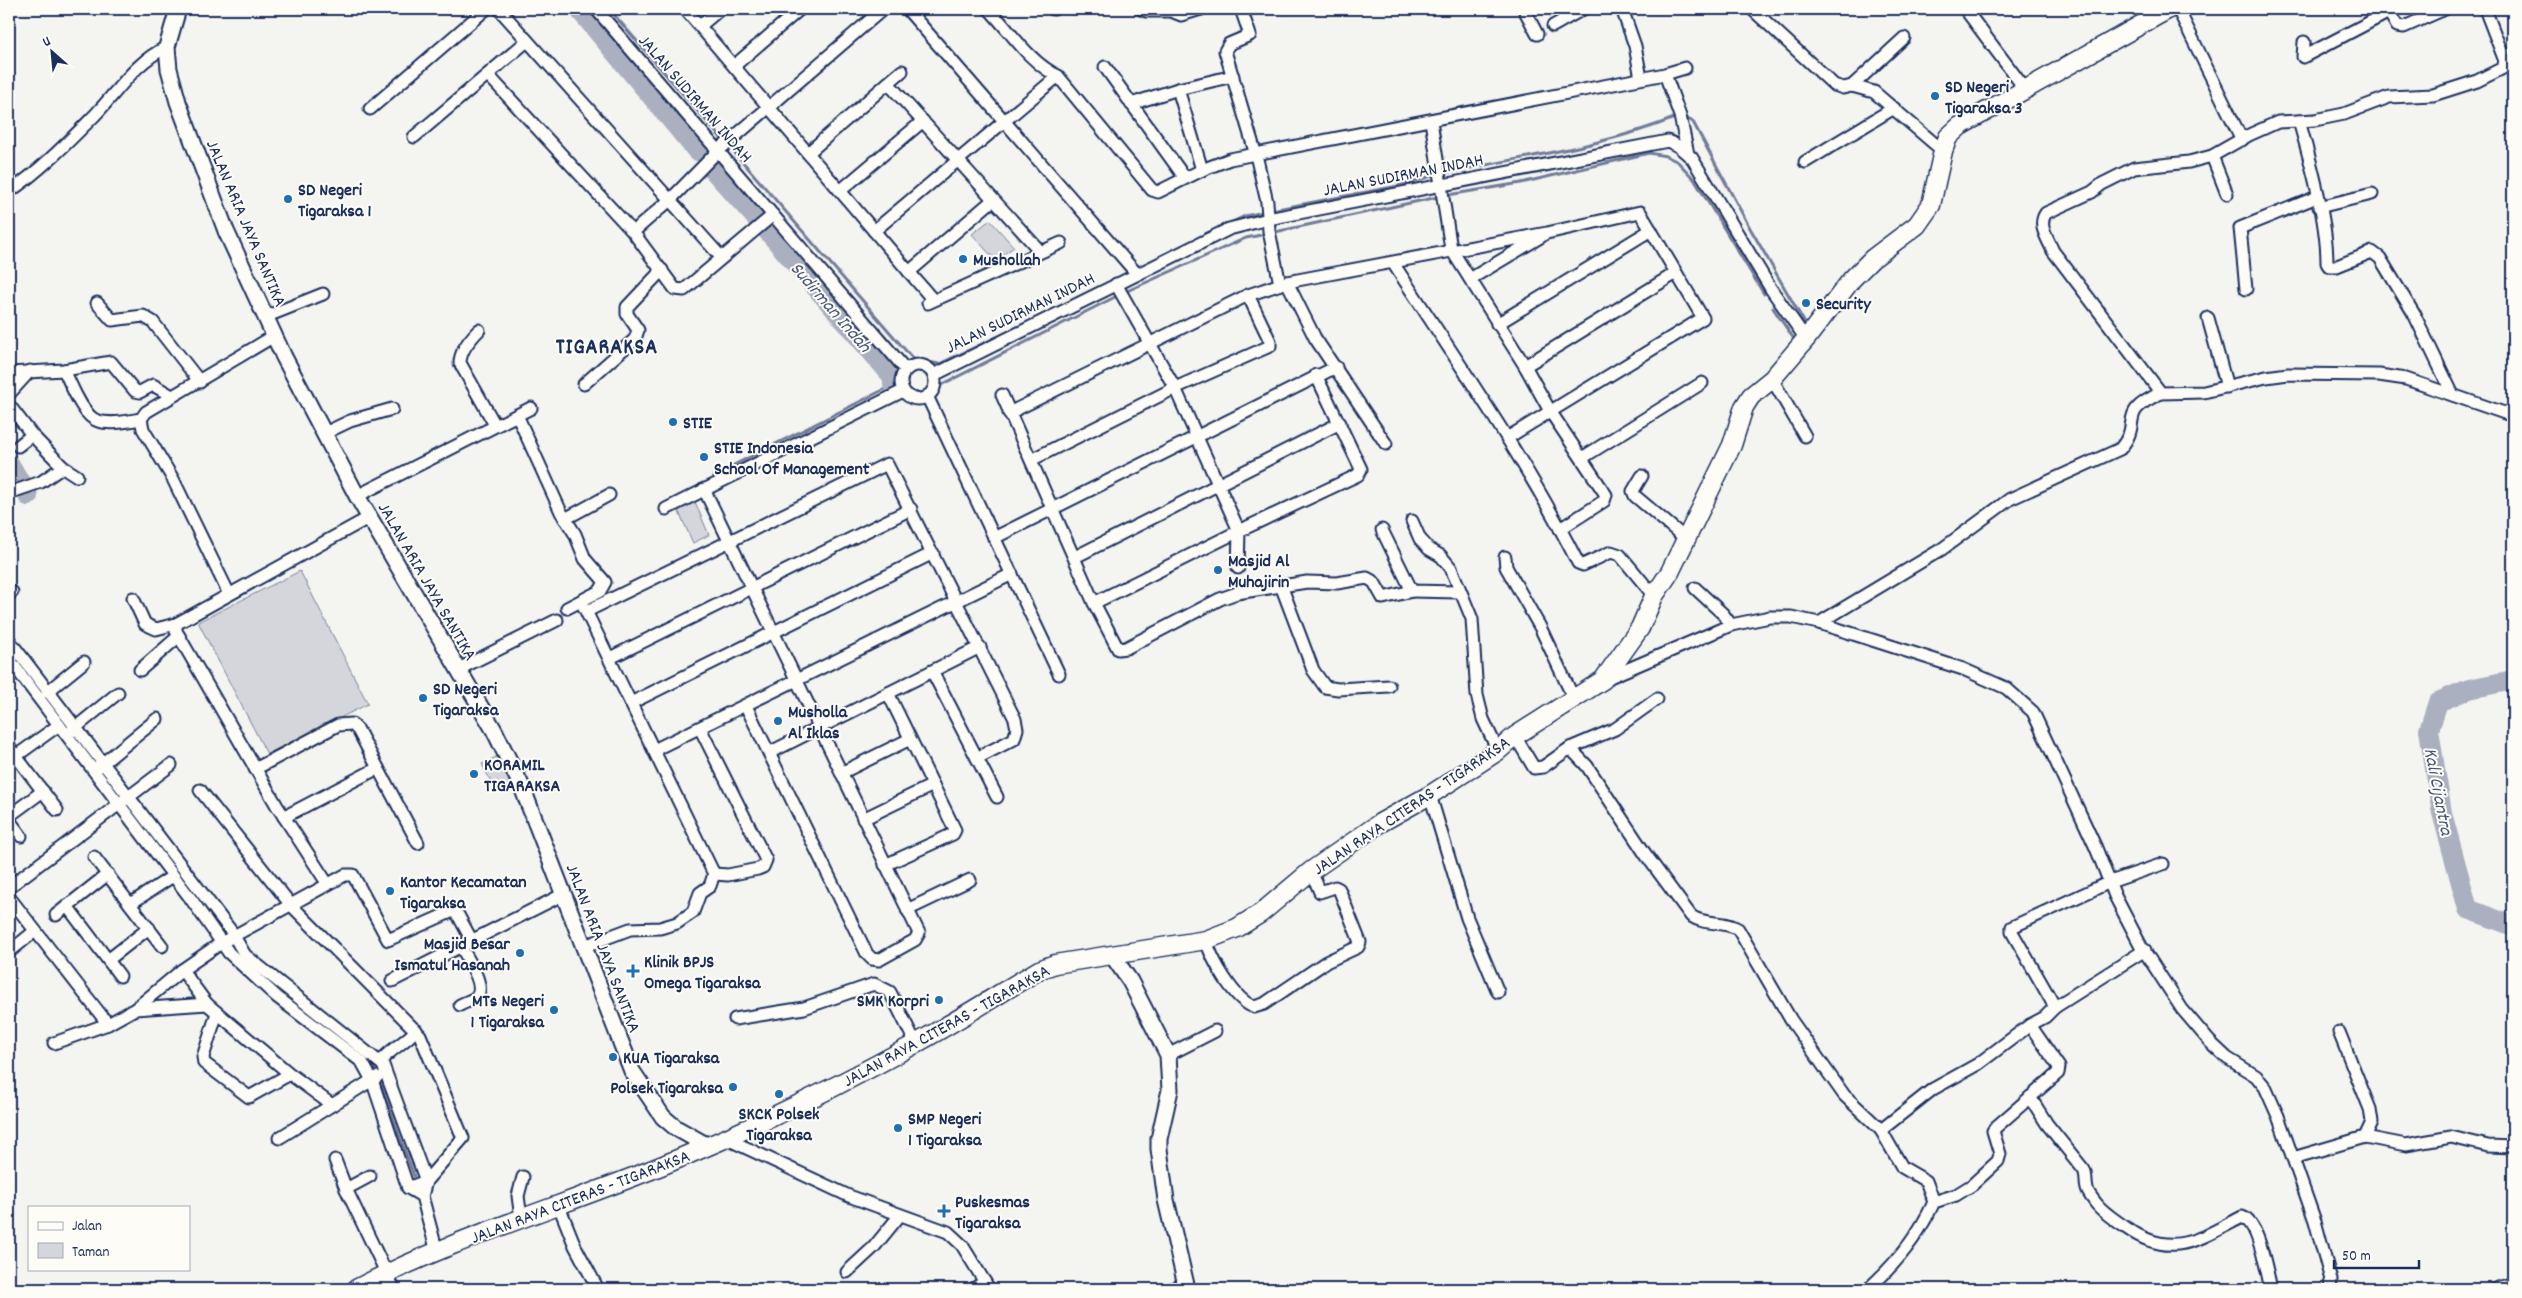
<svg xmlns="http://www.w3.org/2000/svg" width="2522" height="1298" font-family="Dekko,sans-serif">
<rect width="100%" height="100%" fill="#f4f4f1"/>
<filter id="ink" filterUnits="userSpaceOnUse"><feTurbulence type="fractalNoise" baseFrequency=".02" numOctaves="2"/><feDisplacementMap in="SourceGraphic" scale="10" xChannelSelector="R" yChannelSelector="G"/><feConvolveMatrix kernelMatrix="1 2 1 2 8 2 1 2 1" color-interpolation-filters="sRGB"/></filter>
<g filter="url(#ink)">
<g fill="#d4d6db" stroke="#78829c">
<polygon points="990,220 1014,247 995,260 972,234"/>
<polygon points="695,502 709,535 693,543 678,510"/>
<polygon points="300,571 368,704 267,754 198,622"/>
<polygon points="498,756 511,785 496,792 482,764"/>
</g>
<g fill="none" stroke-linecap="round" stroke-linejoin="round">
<g stroke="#717c98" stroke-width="3">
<polyline points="609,9 722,139"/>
<polyline points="1683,116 1693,122 1750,228 1807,327"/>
<polyline points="735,153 913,359 939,364 1029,322"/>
<path d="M1445 173C1522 157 1603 147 1677 117"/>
<polyline points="1448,195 1521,183 1649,153 1666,156 1678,162 1694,179 1764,294"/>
<polyline points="1272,210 1398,186 1432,176"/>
<polyline points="1228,224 1245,216 1264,212"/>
<polyline points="1275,232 1438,197"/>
<polyline points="1127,291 1246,238 1266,234"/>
<polyline points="1773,308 1796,342"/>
<polyline points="943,384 1119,295"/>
<polyline points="714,475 893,385"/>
<polyline points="9,649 16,659"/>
<polyline points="156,843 197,895"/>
<polyline points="233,946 235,953"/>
<polyline points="267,979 274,985"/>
<polyline points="286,996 324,1026"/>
<polyline points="364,1058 375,1068"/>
<polyline points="381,1085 414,1176"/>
</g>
<g stroke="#aab0bf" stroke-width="20">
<polyline points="579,9 697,151"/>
<polyline points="714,171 756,218"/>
<polyline points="765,228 893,377 893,385"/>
<polyline points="9,463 28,496"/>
<polyline points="2513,680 2469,689 2438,702 2429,730 2442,813 2468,909 2513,926"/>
</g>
<defs>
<g id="street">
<polyline points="499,9 721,257"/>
<polyline points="596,9 906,370"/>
<polyline points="685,9 933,300"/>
<polyline points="907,9 1137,274"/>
<path d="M989 9C1010 31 1030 63 1058 76L1152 190 1158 192 1202 170 1230 159 1665 74 1685 68"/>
<polyline points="1053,9 1054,9"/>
<polyline points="1141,9 1146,11 1171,11 1181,15 1201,9"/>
<polyline points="1241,9 1250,35 1229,44 1225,51 1256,155 1267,202 1269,231 1280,284"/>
<polyline points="1524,9 1537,34"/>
<polyline points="1622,9 1635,46 1641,78"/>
<polyline points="1752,9 1834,85 1843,88 1852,86 1874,92 1943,151"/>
<polyline points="1965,9 2025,89"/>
<polyline points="2178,9 2242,140"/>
<path d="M2485 9 2505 61 2503 68 2477 81 2433 95 2389 97 2344 114 2315 120 2278 122 2249 135 2212 156 2189 162 2134 168 2102 184 2092 192 2046 213C2037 225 2048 239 2053 251L2161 393 2204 392 2266 377 2288 374 2379 375 2406 379 2513 416"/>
<polyline points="700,26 720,9"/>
<polyline points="1553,26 1583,9"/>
<polyline points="2304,42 2303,57 2389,12 2397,26 2404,27 2445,9"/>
<polyline points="734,66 800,9"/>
<polyline points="1105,67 1185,178"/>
<polyline points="902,71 888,83 1040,251"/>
<polyline points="1665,74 1680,116 1688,154"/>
<polyline points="489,76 633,232 675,289 684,290 773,215"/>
<polyline points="1852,86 1904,38"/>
<polyline points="1178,89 1202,170"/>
<polyline points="1131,104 1178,89 1233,76"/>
<polyline points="370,109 486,9"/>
<polyline points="1431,121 1451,249 1525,366 1550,411 1606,495 1604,501 1560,529"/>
<path d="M2299 121C2311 163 2327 220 2327 263L2329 266H2337L2372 252 2380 258 2414 314 2453 395"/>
<polyline points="414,137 527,41"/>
<polyline points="808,153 888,83"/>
<polyline points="2212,156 2227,194"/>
<polyline points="1805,162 1894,108"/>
<polyline points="840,191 923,121"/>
<path d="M9 192C40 171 68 142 95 115 118 91 135 62 167 47"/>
<polyline points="2319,207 2372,194"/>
<polyline points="874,231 1058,76"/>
<polyline points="633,232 671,199 718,151 883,9"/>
<path d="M1393 263C1457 361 1525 458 1578 563L1583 565 1611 552 1620 555 1654 596"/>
<polyline points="909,272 993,200"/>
<polyline points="1470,279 1542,236"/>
<polyline points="1287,282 1315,338 1386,444"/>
<polyline points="1116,284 1175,388 1239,531 1238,568"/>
<polyline points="2246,289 2240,228 2317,197"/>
<polyline points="97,303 112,320 143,316 153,322 200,382"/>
<polyline points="928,303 1061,243"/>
<polyline points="265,317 323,294"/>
<polyline points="2208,318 2227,387"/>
<polyline points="1497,324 1651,230"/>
<path d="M479 330C471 338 460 351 460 363L495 425"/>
<circle cx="918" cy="382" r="17"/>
<polyline points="1525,366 1676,273"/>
<path d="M64 370C71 384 83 417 98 421 111 425 128 421 141 419"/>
<polyline points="9,373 64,370 111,362 135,391 140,392 153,385 172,396"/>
<polyline points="934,375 1229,229 1268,219 1668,141 1678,146 1692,158 1771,289 1806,339"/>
<polyline points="1772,379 1805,436"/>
<polyline points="584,384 635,339 638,330 627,314 627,307 662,270"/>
<polyline points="9,394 30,371"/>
<polyline points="1002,395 1094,603 1118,649 1126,648 1220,599 1237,593 1307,582 1337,583 1367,578 1374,582 1383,598 1412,591"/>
<polyline points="927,396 1059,674"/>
<polyline points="9,405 32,435 63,467"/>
<polyline points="1009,413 1248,295 1287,282 1547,233 1640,212 1703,318 1507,438"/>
<polyline points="517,415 561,512 575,534 585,559 605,582 600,591 567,608"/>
<polyline points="325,433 350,421 392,409"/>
<polyline points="18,446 32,435"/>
<polyline points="1582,458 1702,383"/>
<polyline points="1031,460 1175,388 1270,346 1270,341 1248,295"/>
<polyline points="1642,476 1633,491 1635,496 1686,539"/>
<polyline points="704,489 919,933 915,940 879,960 872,959 867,954 746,706"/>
<polyline points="9,493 41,482 63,467 77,476"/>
<polyline points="357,496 531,408"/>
<polyline points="666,509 903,391"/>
<polyline points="565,519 609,495"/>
<polyline points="1412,521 1420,539 1429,549 1441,556 1451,568 1472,619 1477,695 1483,719 1498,751"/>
<polyline points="1382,530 1412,591 1459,592"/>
<polyline points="994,538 1336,367"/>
<polyline points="1075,557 1340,423"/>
<polyline points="1505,557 1506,567 1540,627 1574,699"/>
<polyline points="1282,588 1313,670 1325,687 1338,689 1389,686"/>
<polyline points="1695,588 1723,614 1731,625"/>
<polyline points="229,594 173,479 143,429 141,419 146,412 274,336"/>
<polyline points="9,595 12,592"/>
<polyline points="133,598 145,624 156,629 176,624 370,517"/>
<polyline points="581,601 714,874 710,886 700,893 693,912 677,923 660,928 630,929 582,947"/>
<polyline points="1094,603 1239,531 1358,475 1361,469 1316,375"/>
<polyline points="587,611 887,464 1015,719 1017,729 1014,739 977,758"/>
<path d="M1819 623 1942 549 2010 499 2120 449C2144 421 2115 414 2161 393"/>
<polyline points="176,624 176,631 277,806 327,883"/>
<polyline points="9,640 231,931 245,955 383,1065 426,1181 422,1196 437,1252"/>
<polyline points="610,658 911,509"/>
<polyline points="9,659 191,899 229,953 277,997 362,1062 372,1080 408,1188 422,1196"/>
<polyline points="140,670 179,636"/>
<polyline points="457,670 557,620"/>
<polyline points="932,671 997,797"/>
<polyline points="1605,679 1731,625 1770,617 1791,617 1819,623 1963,669 2006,688 2033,712 2096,848 2115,896 2141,946 2182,1009 2210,1042 2227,1058 2256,1076 2265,1087 2278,1116 2315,1221 2331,1280 2330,1289"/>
<polyline points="47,692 84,662"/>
<polyline points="631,703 933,553"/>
<polyline points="700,728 766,860 763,867 758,869 728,875 714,874"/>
<polyline points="69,733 118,693"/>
<path d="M1515 736 1534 768 1543 767 1570 748 1587 766 1646 855 1691 916C1706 926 1724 920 1738 929L1791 1020 1844 1095 1881 1130 1902 1167 1926 1181 1934 1202"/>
<polyline points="9,747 57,810"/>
<polyline points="1570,748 1615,729 1657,699"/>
<polyline points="654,750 1012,574"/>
<polyline points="769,753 980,647"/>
<polyline points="16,756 59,725"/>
<polyline points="97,768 157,719"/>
<polyline points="378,768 418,843"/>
<polyline points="255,769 338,725 352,724 358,730 378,768 284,817"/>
<polyline points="841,773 910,739"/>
<polyline points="200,790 291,905 420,1035 463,1138 426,1181 408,1188"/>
<polyline points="1430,795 1467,918 1498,992"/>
<polyline points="9,816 43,791"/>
<polyline points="863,819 933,785"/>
<polyline points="9,820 21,836"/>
<polyline points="94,857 162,946"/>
<polyline points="885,865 953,834 955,830 888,693"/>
<polyline points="9,887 171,765"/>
<polyline points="9,897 108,1024 135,1009 182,970 221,943 345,875 353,875 388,940 453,911 458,915 471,939"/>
<polyline points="130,904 173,876"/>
<polyline points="67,906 120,976"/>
<polyline points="907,910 970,880"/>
<polyline points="56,915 108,874"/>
<path d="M1206 940C1212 960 1234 1000 1254 1007L1264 1004 1326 962 1358 947 1360 942 1339 889 1335 887 1320 892 1311 871"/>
<polyline points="9,952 35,931"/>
<polyline points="108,960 149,928"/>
<polyline points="392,981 564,894"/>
<polyline points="207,1004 290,1074 332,1105"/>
<path d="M460 1005C465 1002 474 1000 477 996 486 985 466 956 460 945"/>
<polyline points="2055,1007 2145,950"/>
<polyline points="135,1009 207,1004 182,970"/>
<polyline points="217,1013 203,1057 204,1063 249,1097 290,1074"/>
<polyline points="735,1019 804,1008 874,984 890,992 916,1044"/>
<polyline points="2339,1032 2370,1109 2372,1122 2365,1137"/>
<polyline points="54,1043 108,1024"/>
<polyline points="1168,1055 1215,1031"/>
<path d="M380 1062C390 1049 405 1043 416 1030"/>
<path d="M2030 1097 2047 1124 2084 1170C2087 1176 2085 1182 2087 1189 2088 1193 2092 1198 2095 1202 2102 1212 2115 1220 2125 1227 2171 1260 2198 1240 2242 1217 2259 1222 2267 1273 2271 1289"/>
<polyline points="1881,1130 1933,1089 1978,1064 2030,1025 2045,1017 2055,1007 2012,932 2012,927 2110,882 2163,864"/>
<polyline points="279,1138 377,1077"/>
<polyline points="725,1138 849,1196 948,1232 962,1245 989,1289"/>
<polyline points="2293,1158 2365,1137 2406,1145 2451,1137 2488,1146 2513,1147"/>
<polyline points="335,1160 346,1189 394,1289"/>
<polyline points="346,1189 370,1176"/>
<polyline points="559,1206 575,1246 598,1289"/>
<polyline points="521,1218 518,1196 523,1177"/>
<polyline points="847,1272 874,1247 900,1215"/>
<polyline points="973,1289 985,1282"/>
<polyline points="1172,1289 1186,1283"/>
<path d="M1868 1289C1896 1264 1918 1237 1934 1202L1956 1195 1972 1185 1998 1161 2000 1154 1993 1131 1996 1127 2058 1073 2059 1067 2030 1025"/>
<polyline points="2496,1289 2513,1283"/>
</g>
<g id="secondary">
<polyline points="178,9 167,47 169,69 178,102 226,231 284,357 357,496 494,730 522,787 632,1071 663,1117 676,1128 708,1146"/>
<polyline points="1112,955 1130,981 1168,1055 1170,1090 1159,1139 1159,1149 1166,1200 1187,1289"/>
</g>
<path id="primary" d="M356 1289C457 1236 568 1205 673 1161 755 1127 837 1087 915 1044 957 1021 997 995 1039 970L1055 964 1206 940 1237 928 1261 913 1311 871 1380 823 1430 795 1498 751 1515 736 1603 680 1640 628 1654 596 1670 572 1732 445 1744 407 1751 396 1772 379 1806 339 1852 279 1872 259 1917 225 1931 205 1943 151 1948 137 1960 126 2169 9"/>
</defs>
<use href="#street" stroke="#1b2f5e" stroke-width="15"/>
<use href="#secondary" stroke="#1b2f5e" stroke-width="19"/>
<use href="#primary" stroke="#1b2f5e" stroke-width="21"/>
<use href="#street" stroke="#fdfcf7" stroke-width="11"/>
<use href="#secondary" stroke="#fdfcf7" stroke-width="15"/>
<use href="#primary" stroke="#fdfcf7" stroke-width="18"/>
</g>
</g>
<g fill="#1f6fb2" stroke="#fdfcf7" stroke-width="2">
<circle cx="1935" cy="96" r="5"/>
<circle cx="288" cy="199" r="5"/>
<circle cx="963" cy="259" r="5"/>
<circle cx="1806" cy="303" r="5"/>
<circle cx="673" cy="422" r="5"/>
<circle cx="704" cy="457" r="5"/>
<circle cx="1218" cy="570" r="5"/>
<circle cx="423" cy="698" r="5"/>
<circle cx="778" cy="721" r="5"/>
<circle cx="474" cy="774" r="5"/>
<circle cx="390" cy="891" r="5"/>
<circle cx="520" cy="953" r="5"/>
<path d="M630.5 963.5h5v5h5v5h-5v5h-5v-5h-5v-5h5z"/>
<circle cx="939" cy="1000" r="5"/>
<circle cx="554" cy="1010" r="5"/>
<circle cx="613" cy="1057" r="5"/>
<circle cx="733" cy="1087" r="5"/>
<circle cx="779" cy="1094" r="5"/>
<circle cx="898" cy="1128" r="5"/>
<path d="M941.5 1203.5h5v5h5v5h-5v5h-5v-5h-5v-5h5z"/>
</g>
<g text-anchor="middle" stroke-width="4" stroke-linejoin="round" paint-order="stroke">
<g font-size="18" font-weight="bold" fill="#1b2f5e" stroke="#fdfcf7" text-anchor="start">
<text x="1945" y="92">SD Negeri<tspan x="1945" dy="21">Tigaraksa 3</tspan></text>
<text x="298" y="195">SD Negeri<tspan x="298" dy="21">Tigaraksa 1</tspan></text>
<text x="973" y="265">Mushollah</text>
<text x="1816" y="309">Security</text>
<text x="683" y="428">STIE</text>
<text x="714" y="453">STIE Indonesia<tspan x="714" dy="21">School Of Management</tspan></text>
<text x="1228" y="566">Masjid Al<tspan x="1228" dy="21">Muhajirin</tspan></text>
<text x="433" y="694">SD Negeri<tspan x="433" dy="21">Tigaraksa</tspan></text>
<text x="788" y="717">Musholla<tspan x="788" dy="21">Al Iklas</tspan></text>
<text x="484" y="770">KORAMIL<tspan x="484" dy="21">TIGARAKSA</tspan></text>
<text x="400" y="887">Kantor Kecamatan<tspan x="400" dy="21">Tigaraksa</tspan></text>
<text x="510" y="949" text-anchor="end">Masjid Besar<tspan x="510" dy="21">Ismatul Hasanah</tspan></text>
<text x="644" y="967">Klinik BPJS<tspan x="644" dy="21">Omega Tigaraksa</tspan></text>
<text x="544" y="1006" text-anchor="end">MTs Negeri<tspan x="544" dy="21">1 Tigaraksa</tspan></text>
<text x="929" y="1006" text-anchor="end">SMK Korpri</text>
<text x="623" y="1063">KUA Tigaraksa</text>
<text x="723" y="1093" text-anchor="end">Polsek Tigaraksa</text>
<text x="779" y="1119" text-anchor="middle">SKCK Polsek<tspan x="779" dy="21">Tigaraksa</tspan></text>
<text x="908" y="1124">SMP Negeri<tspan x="908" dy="21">1 Tigaraksa</tspan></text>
<text x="955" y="1207">Puskesmas<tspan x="955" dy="21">Tigaraksa</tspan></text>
</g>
<g font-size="18" fill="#1b2f5e" stroke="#fdfcf7">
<text transform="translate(696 98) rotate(49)" y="6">JALAN SUDIRMAN INDAH</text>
<text transform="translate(1403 174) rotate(-11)" y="6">JALAN SUDIRMAN INDAH</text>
<text transform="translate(247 223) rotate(67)" y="6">JALAN ARIA JAYA SANTIKA</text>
<text transform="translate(1020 312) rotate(-26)" y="6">JALAN SUDIRMAN INDAH</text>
<text transform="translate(428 581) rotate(60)" y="6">JALAN ARIA JAYA SANTIKA</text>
<text transform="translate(1411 805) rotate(-34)" y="6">JALAN RAYA CITERAS - TIGARAKSA</text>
<text transform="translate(604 948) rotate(69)" y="6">JALAN ARIA JAYA SANTIKA</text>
<text transform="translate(946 1025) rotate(-29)" y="6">JALAN RAYA CITERAS - TIGARAKSA</text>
<text transform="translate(580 1196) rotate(-21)" y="6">JALAN RAYA CITERAS - TIGARAKSA</text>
</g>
<g font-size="19" font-style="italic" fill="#46567b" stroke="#fdfcf7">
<text transform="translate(832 306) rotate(49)" y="7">Sudirman Indah</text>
<text transform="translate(2440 791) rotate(79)" y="7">Kali Cijantra</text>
</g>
<g font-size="22" font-weight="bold" letter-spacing="1" fill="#1b2f5e" stroke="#fdfcf7">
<text x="607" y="353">TIGARAKSA</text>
</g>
</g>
<rect width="2522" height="1298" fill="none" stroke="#fdfcf7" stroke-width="30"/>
<rect x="15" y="15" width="2492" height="1268" fill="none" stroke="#1b2f5e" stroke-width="2" filter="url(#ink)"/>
<rect x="28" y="1206" width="162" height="65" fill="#fdfcf7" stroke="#a3aaba"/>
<rect x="38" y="1222" width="25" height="8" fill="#fdfcf7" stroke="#a3aaba"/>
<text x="72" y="1230" font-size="15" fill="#1b2f5e">Jalan</text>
<rect x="38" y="1243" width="25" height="15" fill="#d4d6db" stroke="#a3aaba"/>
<text x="72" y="1256" font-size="15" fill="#1b2f5e">Taman</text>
<g transform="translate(52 52) rotate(333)" stroke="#fdfcf7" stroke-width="4" paint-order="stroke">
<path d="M0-4L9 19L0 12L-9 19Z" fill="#1b2f5e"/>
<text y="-8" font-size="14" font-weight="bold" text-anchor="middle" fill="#1b2f5e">U</text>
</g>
<path d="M2334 1260v8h85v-8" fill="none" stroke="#1b2f5e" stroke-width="2.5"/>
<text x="2342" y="1260" font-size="15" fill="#1b2f5e" stroke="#fdfcf7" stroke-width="4" paint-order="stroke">50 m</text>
</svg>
